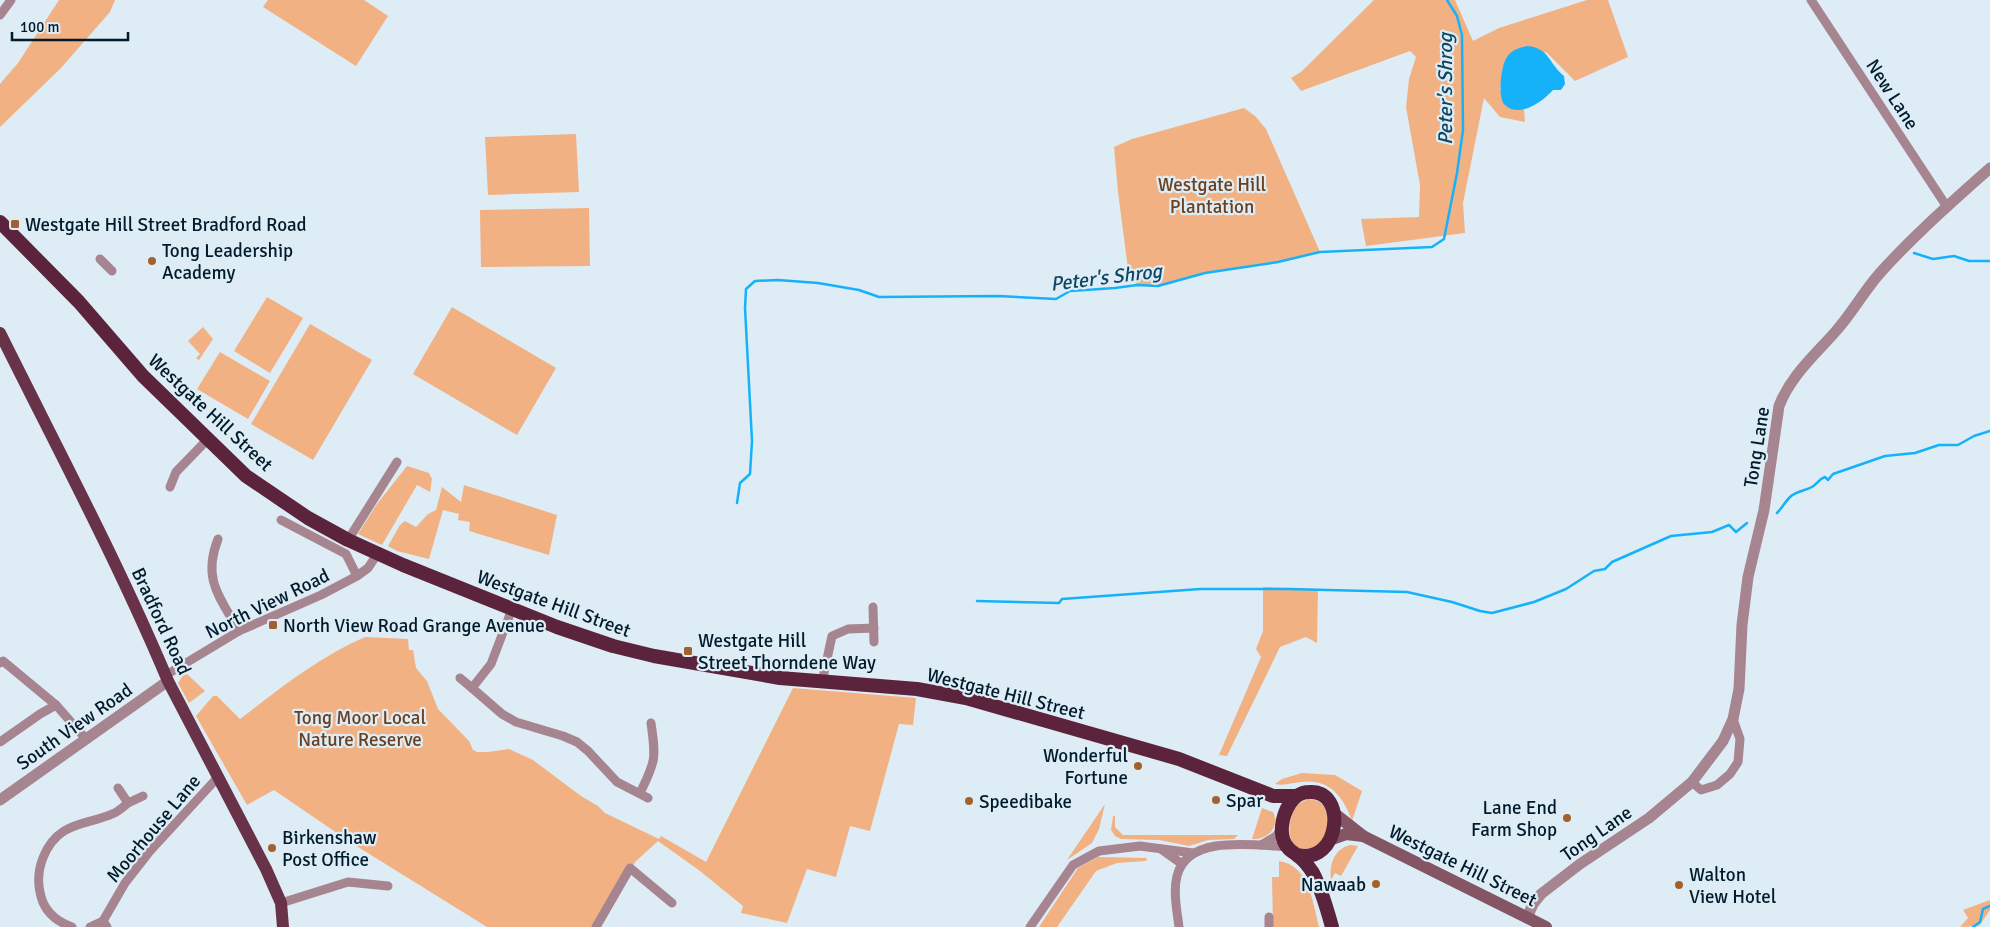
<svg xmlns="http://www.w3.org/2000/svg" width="1990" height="927" font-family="Signika,sans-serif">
<rect width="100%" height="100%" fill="#deecf5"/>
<g fill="#f2b183">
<polygon points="59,0 115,0 110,12 60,69 0,127 0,84 18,63"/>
<polygon points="268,0 364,0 388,16 356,66 263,7"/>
<polygon points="1374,0 1455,0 1473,41 1499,28 1587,0 1608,0 1628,57 1575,81 1546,52 1503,67 1500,89 1514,109 1524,109 1525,122 1500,117 1484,98 1463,203 1465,233 1366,246 1361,219 1419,217 1420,185 1406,107 1409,79 1416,57 1410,51 1301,91 1291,78 1301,72"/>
<polygon points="1244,108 1255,116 1266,129 1320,252 1278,262 1205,273 1158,286 1137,285 1128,269 1118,192 1114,147 1132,139"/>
<polygon points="576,134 579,192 488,195 485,137"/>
<polygon points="589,208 590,266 481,267 480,210"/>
<polygon points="267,297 303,318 270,373 234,351"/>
<polygon points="452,307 556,368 517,435 413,374"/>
<polygon points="310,324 372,360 313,460 251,424"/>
<polygon points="203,327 213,339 199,360 196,358 200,354 188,341"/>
<polygon points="220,352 270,381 248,419 197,389"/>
<polygon points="407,466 429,473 432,479 430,492 417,485 382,545 358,534 377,504"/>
<polygon points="464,485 557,515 549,555 469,531 470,522 458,520 459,514 443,510 429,559 397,551 388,546 400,525 405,521 416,527 428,514 436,510 442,487 461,502"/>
<polygon points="1263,587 1318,589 1317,643 1306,637 1280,647 1227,756 1219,755 1261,657 1256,649 1263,631"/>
<path d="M365 637 408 639 409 650H413L416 668 427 681 438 709 469 741 473 750 477 752H488L509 749 533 760 581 796 598 806 605 813 659 839 661 836 706 862 793 688 916 698 913 725 899 724 870 831 850 826 836 877 807 869 787 923 741 913 743 906 700 871 658 841 635 862 599 927H487L350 842 274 790 247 805 196 716 213 696H217L240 719C279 689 319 657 365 637Z"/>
<polygon points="185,672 205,691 189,703 178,683"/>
<path d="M1302 773 1335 775 1362 791 1352 821C1344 797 1329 778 1301 782 1291 783 1285 786 1275 784L1282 779Z"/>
<path d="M1308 799C1318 800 1325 803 1327 814 1335 859 1269 865 1296 805Z"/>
<polygon points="1105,804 1099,829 1092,843 1067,860"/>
<path d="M1262 808 1273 812C1281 827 1267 840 1252 839Z"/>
<polygon points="1113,816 1115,816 1115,827 1123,835 1238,835 1234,839 1208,840 1189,846 1159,840 1121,839 1115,836 1111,830"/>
<path d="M1351 845 1358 846 1341 876 1335 873 1331 880C1329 865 1334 848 1351 845Z"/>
<polygon points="1098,857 1147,858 1146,861 1117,863 1096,871 1057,927 1039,927 1078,868"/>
<path d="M1279 861C1309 865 1313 903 1319 927H1273L1272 877H1279Z"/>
<polygon points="1990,900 1990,910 1979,926 1960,927 1968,918 1963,910"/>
</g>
<path fill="#16b2f9" d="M1527 46C1550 48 1548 63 1564 76L1565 84 1561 90H1553C1543 101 1520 119 1505 105 1497 98 1501 65 1507 57 1511 50 1519 48 1527 46Z"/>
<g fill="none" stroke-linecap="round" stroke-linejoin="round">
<g stroke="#16b2f9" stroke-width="2.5">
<polyline points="1914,253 1933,259 1954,256 1969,261 1990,261"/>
<polyline points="737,503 740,483 750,474 752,441 745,308 746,289 755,281 778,280 818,283 859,290 879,297 998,296 1056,299 1070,291 1115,288 1137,285 1158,286 1205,273 1278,262 1320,252 1432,247 1444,239 1457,173 1463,130 1462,35 1457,16 1447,0"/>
<path d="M1777 513C1782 508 1785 502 1790 497 1796 491 1805 491 1812 487 1817 484 1819 479 1825 477L1828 480 1833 474 1885 456 1915 453 1939 445H1958L1974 436 1990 431"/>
<polyline points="977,601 1059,603 1062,599 1200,589 1288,589 1407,592 1452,602 1480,611 1492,613 1534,602 1566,589 1594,571 1605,569 1612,562 1671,536 1712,532 1729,525 1736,532 1747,523"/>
<polyline points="1973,927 1980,922 1983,909 1990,906"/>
</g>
<g stroke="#a68590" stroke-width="9">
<polyline points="1811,0 1947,207"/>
<polyline points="0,15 11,0"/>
<polyline points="100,259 112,271"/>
<polyline points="170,487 176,472 208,439"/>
<polyline points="281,520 346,554 357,576"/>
<path d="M218 539C202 580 220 597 239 631"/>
<polyline points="348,540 397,462"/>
<polyline points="873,607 874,642"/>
<polyline points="512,609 491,664 472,688 502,714 516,722 563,736 577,742 588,751 617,782 648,798"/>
<polyline points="0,663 3,661 56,705 86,739"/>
<polyline points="166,675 239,631 321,595 357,576 368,568 378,553"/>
<polyline points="460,678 472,688"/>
<polyline points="822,682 832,636 848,629 874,628"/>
<polyline points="0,742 40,714 56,705"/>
<polyline points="1692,782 1701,790 1717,785 1730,774 1738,762 1740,739 1733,719"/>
<path d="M640 793C656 761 656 758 651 723"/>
<polyline points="128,803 143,796"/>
<polyline points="1261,845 1276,836 1281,829"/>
<polyline points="1161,849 1182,864"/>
<polyline points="281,903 348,882 388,886"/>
<path d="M72 927C55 921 43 910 40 892 35 870 45 843 64 831 78 822 97 821 112 814 118 812 123 807 128 803L118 788"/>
<polyline points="90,927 103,921"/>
<polyline points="107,927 103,921 125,883 150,851 219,776"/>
<polyline points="596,927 630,868 672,903"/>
<polyline points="1030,927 1073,865 1099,851 1140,846 1193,853"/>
<path d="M1179 927C1177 911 1173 892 1177 876 1187 834 1254 845 1287 847"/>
<polyline points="1269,927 1269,917"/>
</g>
<g stroke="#a68590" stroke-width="11">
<polyline points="0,800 168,681"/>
<path d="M1527 918 1533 904 1541 894 1580 864 1649 818 1692 782 1723 741 1733 719 1739 689 1742 625 1748 577 1764 510 1779 406C1791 375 1815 355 1836 331 1852 313 1864 291 1880 273 1914 235 1952 202 1990 168"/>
</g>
<g stroke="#835565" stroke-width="12">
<polyline points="1335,814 1363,836 1546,927"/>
<polyline points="1329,840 1346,834 1363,836"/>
</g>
<path stroke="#683348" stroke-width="12" d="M0 333C57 448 118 562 168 681L266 869 281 903 283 927"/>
<g stroke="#5c243c" stroke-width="14">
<polyline points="0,222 79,302 143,376 246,476 308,518 348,540 403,565 557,627 613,646 654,656 780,678 917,689 966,698 1179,759 1273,796 1296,796"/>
<path d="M1298 855C1340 865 1348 789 1309 792 1301 792 1294 797 1290 803 1282 816 1277 837 1289 849 1292 852 1295 853 1298 856 1304 860 1309 867 1313 873 1322 890 1327 909 1332 927"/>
</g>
</g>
<g fill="#a2612c" stroke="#deecf5" stroke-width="2">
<rect x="10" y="219" width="10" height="10" rx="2.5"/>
<circle cx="152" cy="261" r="5"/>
<rect x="268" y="620" width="10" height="10" rx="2.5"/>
<rect x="683" y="646" width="10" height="10" rx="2.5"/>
<circle cx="1138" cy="766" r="5"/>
<circle cx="1216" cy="800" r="5"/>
<circle cx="969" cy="801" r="5"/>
<circle cx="1567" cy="818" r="5"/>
<circle cx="272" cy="848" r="5"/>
<circle cx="1376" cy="884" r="5"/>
<circle cx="1679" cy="885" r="5"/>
</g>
<g text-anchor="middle" stroke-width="4.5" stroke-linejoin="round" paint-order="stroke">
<g font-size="19" fill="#001c2c" stroke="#deecf5">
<text transform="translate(1893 94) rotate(57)" y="7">New Lane</text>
<text transform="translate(211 412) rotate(43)" y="7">Westgate Hill Street</text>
<text transform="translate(1756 447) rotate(-81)" y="7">Tong Lane</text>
<text transform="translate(267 603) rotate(-26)" y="7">North View Road</text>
<text transform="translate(554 603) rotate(20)" y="7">Westgate Hill Street</text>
<text transform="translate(162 621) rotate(65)" y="7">Bradford Road</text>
<text transform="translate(1006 693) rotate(14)" y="7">Westgate Hill Street</text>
<text transform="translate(74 726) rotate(-35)" y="7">South View Road</text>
<text transform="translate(153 828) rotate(-50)" y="7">Moorhouse Lane</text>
<text transform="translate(1596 833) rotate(-35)" y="7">Tong Lane</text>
<text transform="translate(1463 865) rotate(26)" y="7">Westgate Hill Street</text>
</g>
<g font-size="19" fill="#6a4020" stroke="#deecf5">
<text x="1212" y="191">Westgate Hill<tspan x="1212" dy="22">Plantation</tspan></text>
<text x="360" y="724">Tong Moor Local<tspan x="360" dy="22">Nature Reserve</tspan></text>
</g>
<g font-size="19" fill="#001c2c" stroke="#deecf5" text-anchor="start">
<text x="25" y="231">Westgate Hill Street Bradford Road</text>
<text x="162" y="257">Tong Leadership<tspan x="162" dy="22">Academy</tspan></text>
<text x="283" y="632">North View Road Grange Avenue</text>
<text x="698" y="647">Westgate Hill<tspan x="698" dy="22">Street Thorndene Way</tspan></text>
<text x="1128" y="762" text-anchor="end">Wonderful<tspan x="1128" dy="22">Fortune</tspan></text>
<text x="1226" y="807">Spar</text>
<text x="979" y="808">Speedibake</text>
<text x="1557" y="814" text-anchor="end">Lane End<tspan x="1557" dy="22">Farm Shop</tspan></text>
<text x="282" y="844">Birkenshaw<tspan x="282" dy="22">Post Office</tspan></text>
<text x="1689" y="881">Walton<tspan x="1689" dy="22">View Hotel</tspan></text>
<text x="1366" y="891" text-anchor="end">Nawaab</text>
</g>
<g font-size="20" font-style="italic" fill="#0e4663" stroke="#deecf5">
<text transform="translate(1445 89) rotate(-90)" y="7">Peter's Shrog</text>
<text transform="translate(1106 277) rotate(-7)" y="7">Peter's Shrog</text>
</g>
</g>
<path d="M12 32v8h116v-8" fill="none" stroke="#001c2c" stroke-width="2.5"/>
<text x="20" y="32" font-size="15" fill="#001c2c" stroke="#deecf5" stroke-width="4" paint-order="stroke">100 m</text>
</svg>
